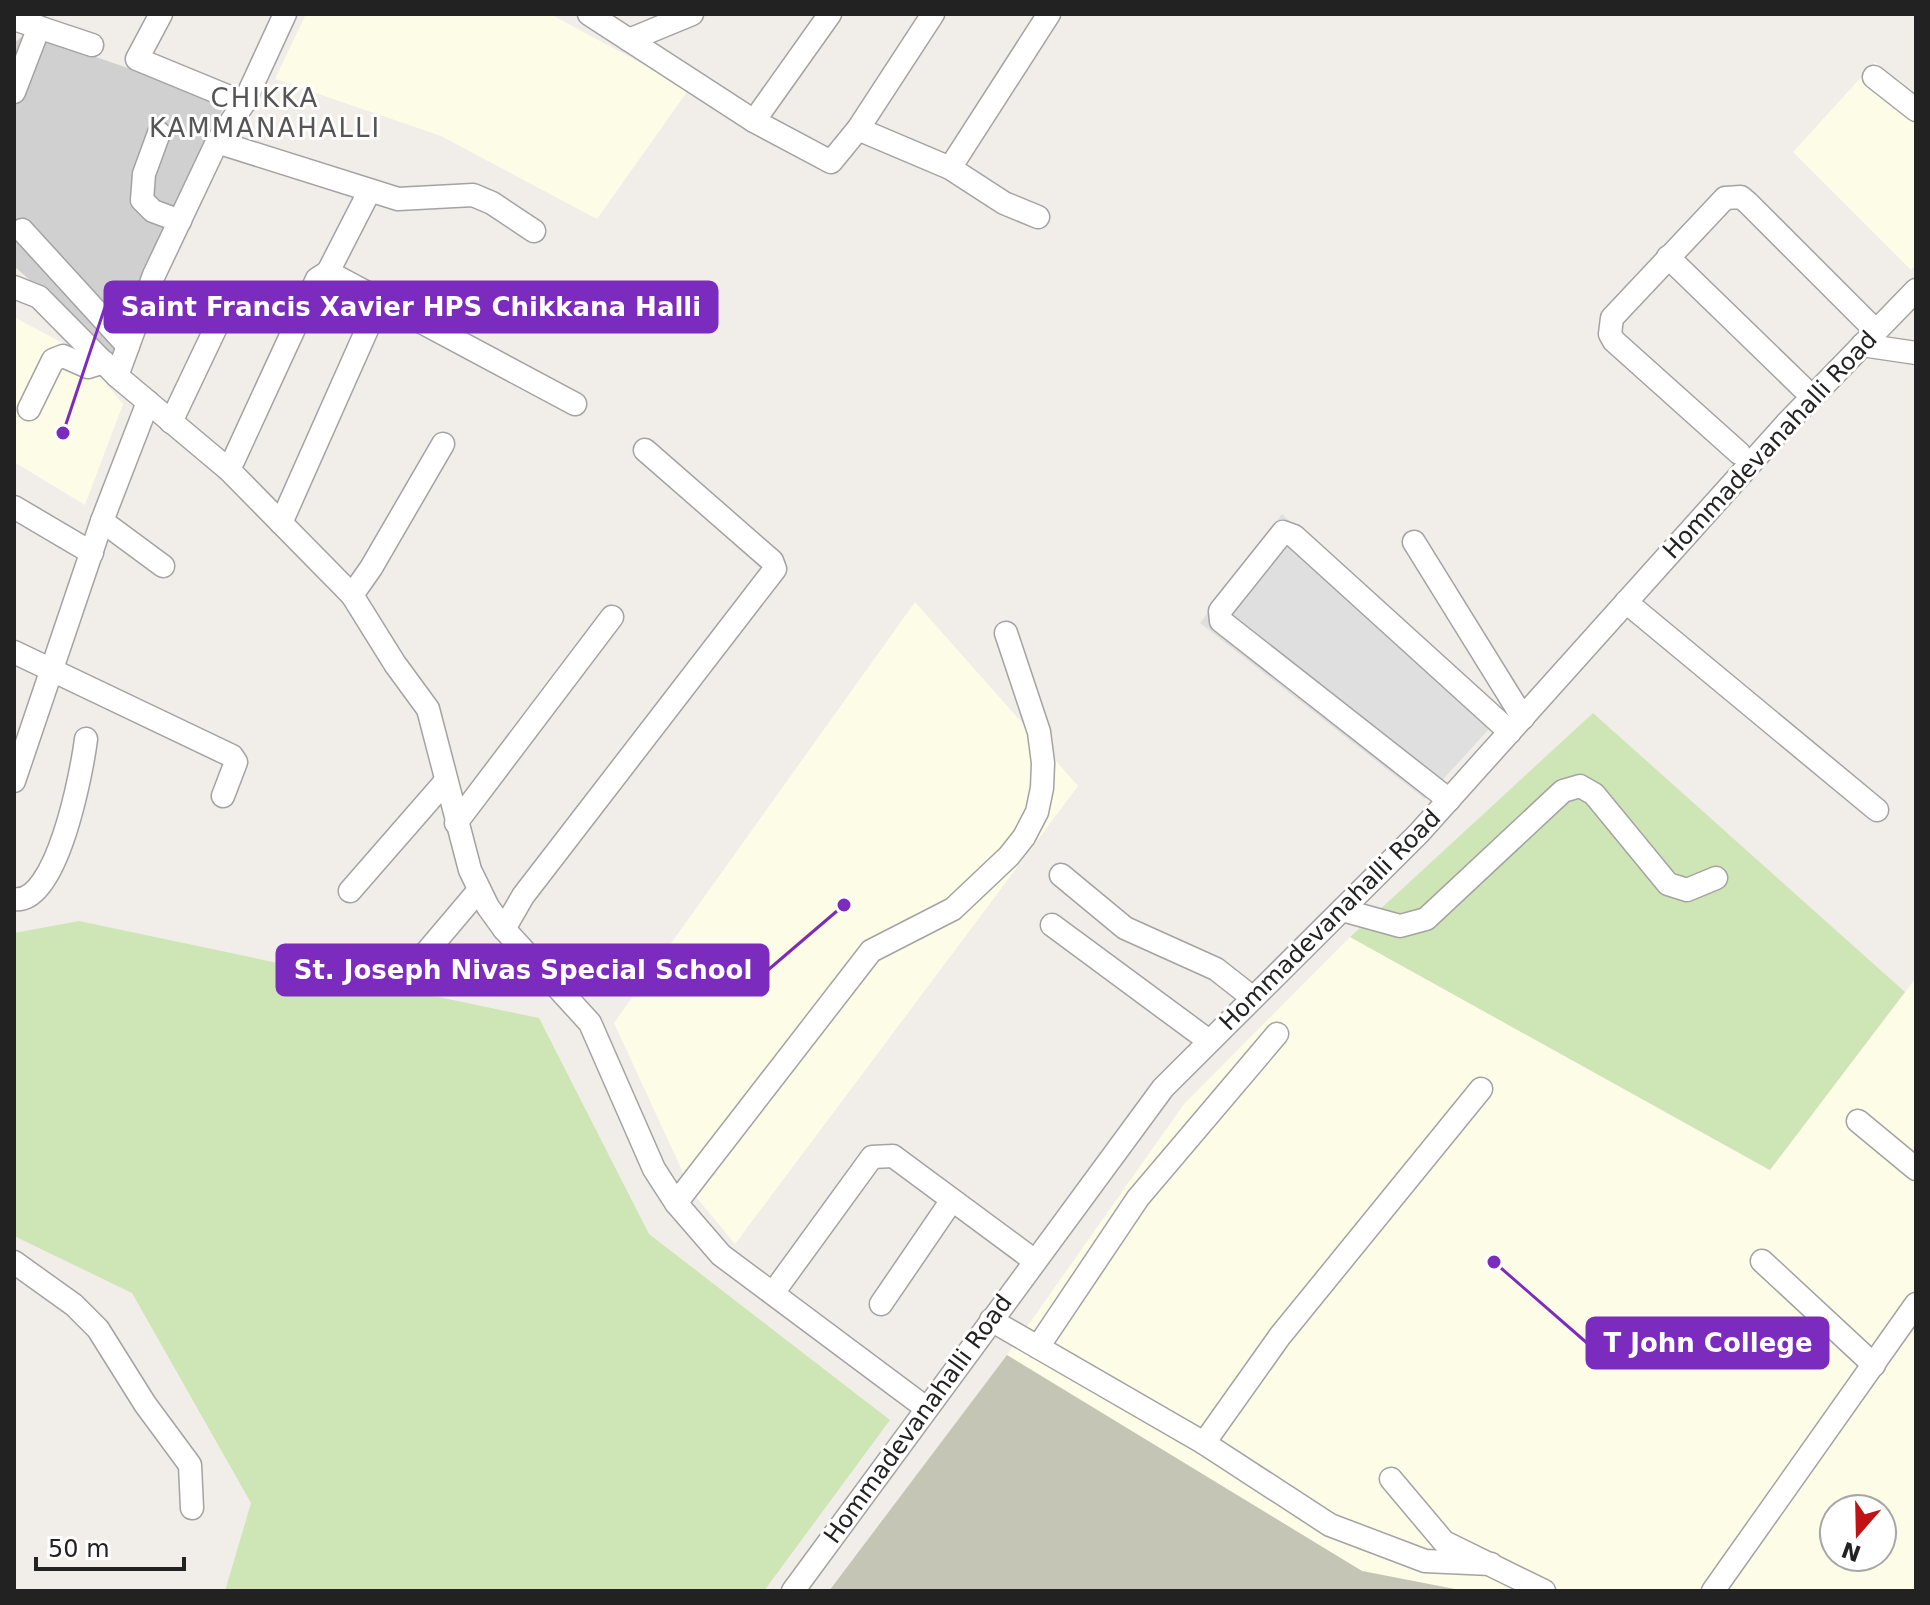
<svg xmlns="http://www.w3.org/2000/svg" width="1930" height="1605" font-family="'DejaVu Sans',sans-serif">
<rect width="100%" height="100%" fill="#f1eee9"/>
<polygon fill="#e0dfdf" points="1282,514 1499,718 1425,799 1200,623"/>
<g fill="#fdfce7" fill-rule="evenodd">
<polygon points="306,14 550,14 689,89 597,219 441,136 275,79"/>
<polygon points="1875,62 1916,94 1916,264 1911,270 1793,152"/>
<polygon points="14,317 81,353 123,404 85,505 14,462"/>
<polygon points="915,602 1078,786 735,1244 692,1192 614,1023"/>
<path d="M1350 937 1769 1170 1916 978V1591H1465L1362 1571 1007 1355 1184 1104ZM1834 1509H1882V1557H1834Z"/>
</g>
<polygon fill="#d0d0d0" points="26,33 227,102 202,148 113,354 14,266 14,43"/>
<polygon fill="#c5c5b5" points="1007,1355 1362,1571 1465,1591 829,1591"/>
<g fill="#cee6b5">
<polygon points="1593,713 1905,992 1770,1170 1350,937"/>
<polygon points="79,921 539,1018 649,1234 890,1420 764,1591 225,1591 251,1503 132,1293 14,1236 14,933"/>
</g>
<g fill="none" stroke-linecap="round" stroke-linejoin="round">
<defs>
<g id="minor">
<polyline points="161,14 137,59 244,103"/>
<polyline points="589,14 754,121 831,162 858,129 933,14"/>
<polyline points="14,19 92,45"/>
<polyline points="629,40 692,14"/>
<polyline points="1874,77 1916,110"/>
<polyline points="14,92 39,27"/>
<polyline points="754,121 830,14"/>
<polyline points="858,129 950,168 1004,203 1038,217"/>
<polyline points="159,133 144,174 142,200 153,211 180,221"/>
<polyline points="217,142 398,199 473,195 492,203 534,231"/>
<polyline points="950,168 1049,14"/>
<polyline points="22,230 128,346"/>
<polyline points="1668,257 1803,388"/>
<polyline points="328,272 369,192"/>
<polyline points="14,287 39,297 117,376 229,470 352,595 395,664 428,709 470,870 488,907 504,929 590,1023 654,1169 676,1203 721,1255 926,1408"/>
<polyline points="1862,345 1916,353"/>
<polyline points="117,376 154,275 217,142 244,103 285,14"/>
<polyline points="29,409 53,360 63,356 88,367 104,362"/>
<polyline points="171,422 219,321"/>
<polyline points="1739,453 1614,341 1610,334 1612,318 1725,198 1741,197 1748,203 1876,331"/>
<polyline points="229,470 317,279 328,272 575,404"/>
<polyline points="14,507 92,553"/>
<polyline points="102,521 163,566"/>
<polyline points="281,523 381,298"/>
<polyline points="1414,542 1523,718"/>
<polyline points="352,595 371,568 443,444"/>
<polyline points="1626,602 1877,810"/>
<polyline points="14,652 232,756 236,762 223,796"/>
<polyline points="14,781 102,521 148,402"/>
<polyline points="1449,800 1221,621 1220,611 1283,532 1294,536 1510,732"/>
<polyline points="456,823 612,617"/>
<polyline points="1061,875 1125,928 1216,969 1253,998"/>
<polyline points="350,891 445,782"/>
<path d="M14 899C57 906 82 771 86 739"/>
<polyline points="1342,910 1400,926 1426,919 1563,791 1580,786 1594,794 1668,884 1687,890 1716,878"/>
<polyline points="1052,925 1209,1041"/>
<polyline points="504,929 523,896 775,569 772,561 645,450"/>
<polyline points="424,955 479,890"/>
<polyline points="1481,1089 1280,1336 1204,1443 1330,1525 1425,1561 1491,1564"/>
<polyline points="1858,1121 1916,1169"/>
<polyline points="676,1203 871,951 953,909 1009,856 1024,837 1037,812 1042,788 1043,763 1039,732 1006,633"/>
<polyline points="1762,1261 1874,1365"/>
<polyline points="14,1262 74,1305 98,1329 145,1404 190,1465 192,1508"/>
<polyline points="773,1293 872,1157 893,1156 1035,1261"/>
<polyline points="881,1304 952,1200"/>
<polyline points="991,1320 1204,1443"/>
<polyline points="1038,1347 1138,1198 1277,1034"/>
<polyline points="1391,1479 1444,1542 1544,1591"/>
<polyline points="793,1591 1163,1088 1419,833 1786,424 1916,290"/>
<polyline points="1713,1591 1916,1304"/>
</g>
</defs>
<use href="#minor" stroke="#a3a3a3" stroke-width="25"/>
<use href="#minor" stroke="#fff" stroke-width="22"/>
</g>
<g text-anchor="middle" stroke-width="6" stroke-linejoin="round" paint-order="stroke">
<g font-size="24" fill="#222" stroke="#fff">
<text transform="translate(1770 445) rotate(-47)" y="8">Hommadevanahalli Road</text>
<text transform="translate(1330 920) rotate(-45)" y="8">Hommadevanahalli Road</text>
<text transform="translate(918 1419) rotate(-54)" y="8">Hommadevanahalli Road</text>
</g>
<g font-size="26" letter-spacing="2" fill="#555" stroke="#fff">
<text x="265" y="107">CHIKKA<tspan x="265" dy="30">KAMMANAHALLI</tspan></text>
</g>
</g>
<path fill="none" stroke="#7b2cbf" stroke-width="3" d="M63 433L105 307M844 905L768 970M1494 1262L1587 1343"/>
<g fill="#7b2cbf" stroke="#fff" stroke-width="3">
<circle cx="63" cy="433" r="8"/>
<circle cx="844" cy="905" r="8"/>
<circle cx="1494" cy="1262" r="8"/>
</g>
<g fill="#7b2cbf" stroke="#7b2cbf" stroke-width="3">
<rect x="105" y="282" width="612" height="50" rx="8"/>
<rect x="277" y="945" width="491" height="50" rx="8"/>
<rect x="1587" y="1318" width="241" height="50" rx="8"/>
</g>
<g font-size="26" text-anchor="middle" font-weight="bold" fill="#fff">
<text x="411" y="316">Saint Francis Xavier HPS Chikkana Halli</text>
<text x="523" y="979">St. Joseph Nivas Special School</text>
<text x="1708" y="1352">T John College</text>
</g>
<rect width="1930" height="1605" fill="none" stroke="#222222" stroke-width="32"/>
<g transform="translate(1858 1533) rotate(200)"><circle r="38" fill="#ffffff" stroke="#a7a7a7" stroke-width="2"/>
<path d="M0-6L14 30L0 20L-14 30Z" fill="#c11216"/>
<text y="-12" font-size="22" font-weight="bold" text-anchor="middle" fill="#222222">N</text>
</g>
<path d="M36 1557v12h148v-12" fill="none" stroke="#222222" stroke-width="4"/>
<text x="48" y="1557" font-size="24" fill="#222222" stroke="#ffffff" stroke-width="6" paint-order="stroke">50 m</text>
</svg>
